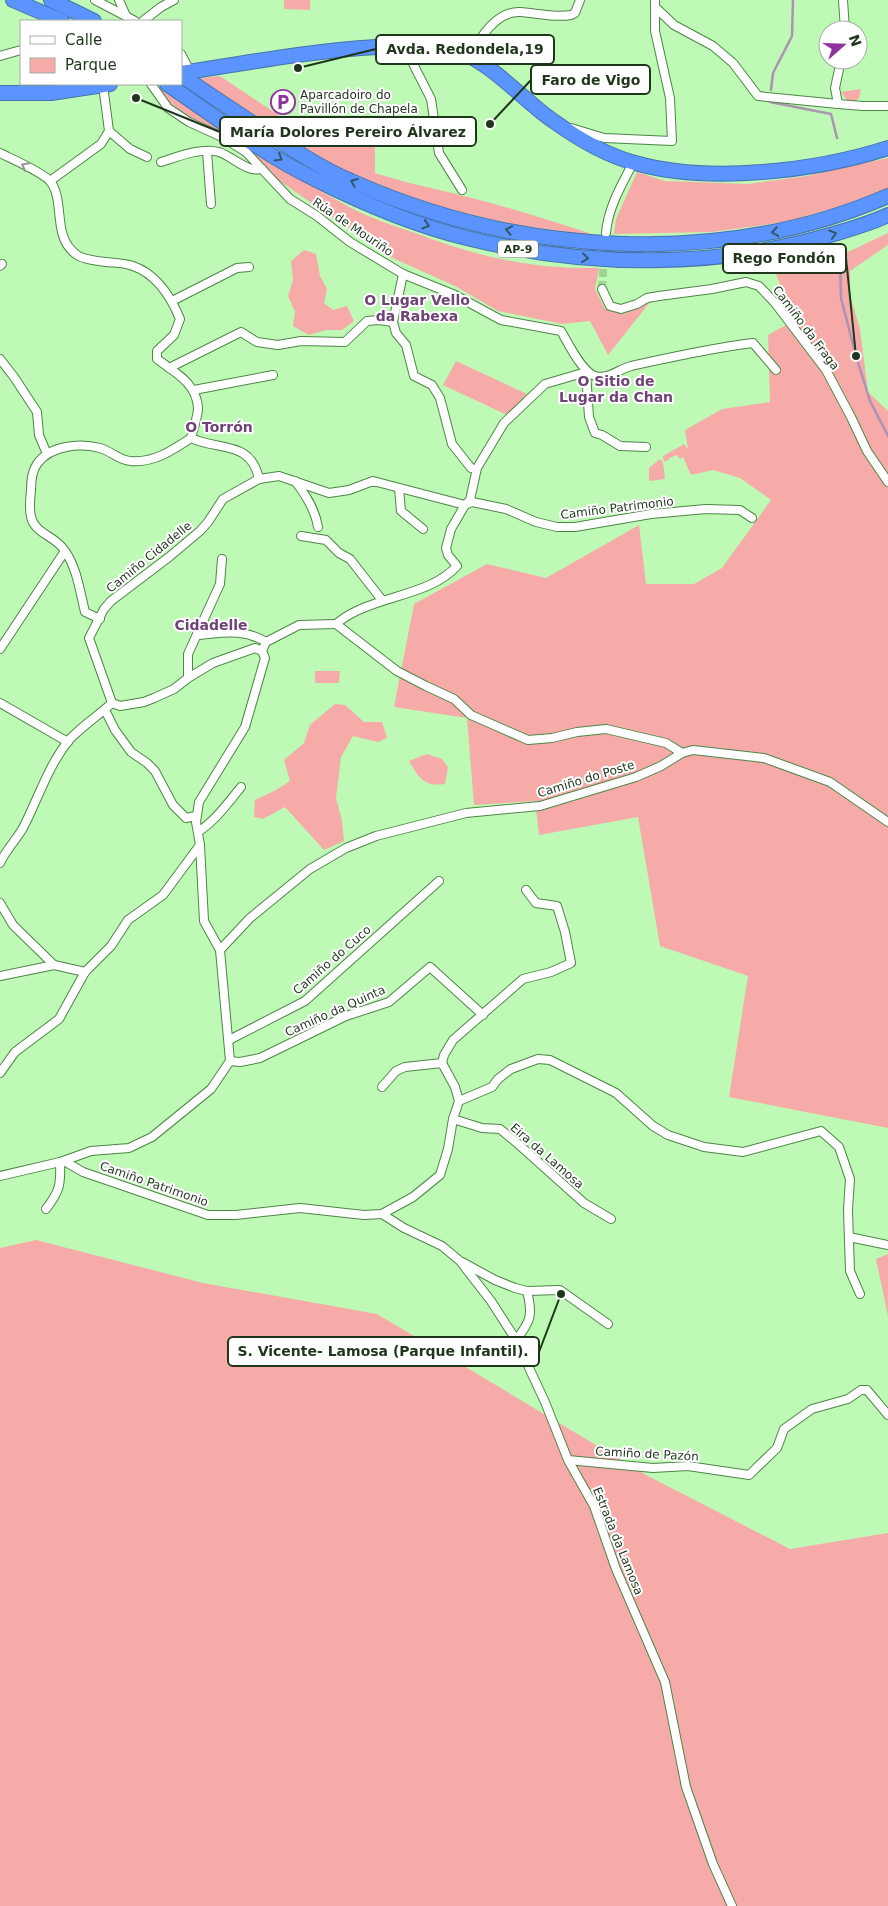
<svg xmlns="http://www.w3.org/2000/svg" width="888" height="1906" font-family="'DejaVu Sans',sans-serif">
<rect width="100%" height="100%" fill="#befab5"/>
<g fill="#f6aba9">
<polygon points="284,0 310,0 310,10 284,9"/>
<path d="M220 76 308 135 375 129V173C405 183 437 189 468 197 512 208 555 222 598 236 470 223 354 189 246 116 230 104 215 90 199 78Z"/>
<path d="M159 87C221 129 285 172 351 208 371 218 394 226 415 233 478 257 531 269 599 268L595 289 605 309 624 314 651 301 608 355 590 321 562 324 498 311 455 286 386 255 277 179 248 151 214 129 190 118 167 100Z"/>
<polygon points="861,89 859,98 853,103 849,103 841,92"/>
<polygon points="888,158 888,188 859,201 785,222 712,232 614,234 616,219 637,172 665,181 748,184 807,176"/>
<polygon points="888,233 888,245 850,271 850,295 860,329 868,392 888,411 888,1128 729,1097 748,976 660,946 638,817 539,835 535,801 474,805 467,718 394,707 414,604 487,564 546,578 639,525 646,584 694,584 722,568 771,500 740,478 713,470 691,475 683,457 680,459 677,455 669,458 670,459 664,462 663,456 684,444 688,449 685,430 722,409 770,402 768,335 793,321 775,271 850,251"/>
<polygon points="304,250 316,254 320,276 327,289 324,303 333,310 347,306 354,321 342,330 326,330 309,335 293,326 295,312 288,296 293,280 291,261"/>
<polygon points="456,361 527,394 507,415 443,385"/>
<polygon points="660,459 663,463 665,479 649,481 649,468"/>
<polygon points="315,671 340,671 339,683 315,683"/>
<polygon points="335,704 345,705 364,722 382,722 387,738 378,742 353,736 341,757 336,798 342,821 344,841 324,850 285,807 263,819 254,817 255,800 276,790 290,781 284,760 304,743 310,725"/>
<path d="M427 754 442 759 448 767 445 784C424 787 419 778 409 761Z"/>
<polygon points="36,1240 203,1283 377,1314 646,1475 790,1549 888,1533 888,1906 0,1906 0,1248"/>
<polygon points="888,1254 888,1316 876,1259"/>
</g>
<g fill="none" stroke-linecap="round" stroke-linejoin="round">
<g stroke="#ad93b2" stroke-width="2.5">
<polyline points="771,90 773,73 792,36 793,0"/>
<polyline points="770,102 831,114 837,138"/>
<polyline points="840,259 841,298 856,356 870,401 888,436"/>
</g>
<polyline stroke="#9ed396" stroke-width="8" stroke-dasharray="8 4" stroke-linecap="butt" points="602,289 605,240"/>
<defs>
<g id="street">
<polyline points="95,0 135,21"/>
<polyline points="119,0 126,16"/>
<polyline points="843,0 845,30"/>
<polyline points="655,7 674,25 713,46 733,63 758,96 838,104"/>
<polyline points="143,21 161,7 174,0"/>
<polyline points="404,46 431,99 439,153 462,190"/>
<polyline points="181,54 190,71"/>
<polyline points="0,56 21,50"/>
<path d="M470 57C479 39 496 11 520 12 538 13 554 18 571 15L575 13 580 0"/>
<polyline points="841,60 835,88 838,104 863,106 888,106"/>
<path d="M151 84 168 108 189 122 222 137 246 152 290 199 317 216 350 242 403 274 455 295 501 320 561 331C568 343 582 372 595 376 608 380 619 369 631 366 672 357 711 348 753 343L776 370"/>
<polyline points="103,85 109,131 130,149 147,157"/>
<polyline points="571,128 604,138 672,141 670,98 655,31 655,0"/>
<polyline points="207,152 211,204"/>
<path d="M0 153C12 159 42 172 50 181 66 201 51 237 77 255 84 260 97 261 106 262 115 263 125 263 133 266 156 274 171 297 180 319L174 335 157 351V359C174 372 197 383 198 408 198 417 193 429 191 438 219 451 251 440 259 479L223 499 208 522 200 531 169 557 111 601 104 609 89 638 112 703 120 706 144 702 154 698 174 689 188 678 213 663 255 648 262 651 265 658 245 727 199 802 196 822 200 845 204 921 220 950 230 1061 211 1089 152 1137 129 1148 91 1151 60 1162 0 1176"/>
<path d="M161 162C177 157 201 147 219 152 232 156 247 173 262 169"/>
<polyline points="50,181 101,144 109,131"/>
<path d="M606 233C608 208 621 186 633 163"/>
<polyline points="0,266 2,264"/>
<polyline points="403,274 393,322 396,333 406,345 414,376 432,385 440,398 452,444 471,468"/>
<polyline points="602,289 610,306 621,309 637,304 647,298 659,296 712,289 746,282 759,286 775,303 826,370 851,417 867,451 888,482"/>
<polyline points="172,301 237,268 249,267"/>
<polyline points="0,359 14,377 37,412 39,435 47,454"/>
<polyline points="169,368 241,332 257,342 278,345 301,341 345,342 367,321 379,320 393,322"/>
<polyline points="194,390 273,375"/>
<polyline points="259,479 279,476 329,493 349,490 373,481 465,505 472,502 506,509 536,522 557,527 575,527 651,514 706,509 740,510 752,518"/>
<path d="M295 481C306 495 315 509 318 527"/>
<polyline points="399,488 401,511 423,529"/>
<polyline points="301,536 326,540 339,553 350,559 382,600"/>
<path d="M100 619 85 612C80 592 77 568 65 551 56 536 35 534 31 517 29 508 30 499 31 490 31 481 32 471 37 464 50 445 80 443 100 448 111 451 120 461 131 461 154 463 173 450 191 438"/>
<path d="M336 624C370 595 428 598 457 566L448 555 446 548 451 529 465 505 470 500 477 468 504 423 545 384 586 372 589 417 595 433 602 435 620 446 646 447"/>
<polyline points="336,624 397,671 426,686 454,699 471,715 528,740 552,738 577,732 606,729 666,743 682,753"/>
<path d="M197 635C223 633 243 628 266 642"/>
<polyline points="0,649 65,551"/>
<polyline points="262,651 266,642 299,625 336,624"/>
<polyline points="188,678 188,654 220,584 222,559"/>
<polyline points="0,703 68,742"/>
<polyline points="105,710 115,730 131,752 147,763 155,771 173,805 186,818 196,816"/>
<path d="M198 832C215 821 228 803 241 787"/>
<path d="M0 863C6 850 16 840 23 828 38 799 48 766 69 740 82 726 98 716 112 703"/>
<polyline points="0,903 13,925 54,965"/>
<polyline points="220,950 250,918 310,869 346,848 376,836 466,813 540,806 636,777 661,766 682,753 693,750 764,758 830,782 888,822"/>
<polyline points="0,976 54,965 85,972"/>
<polyline points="229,1040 305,1001 439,881"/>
<polyline points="230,1061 240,1062 260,1058 346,1016 389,1002 430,967 483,1015"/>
<polyline points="442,1063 444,1055 453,1040 523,979 551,972 571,963 565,932 557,906 536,903 526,890"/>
<polyline points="0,1073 15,1052 59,1019 85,972 111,946 128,920 163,895 200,845"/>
<polyline points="382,1087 396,1071 405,1067 442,1063 455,1087 459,1101"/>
<polyline points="64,1161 83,1172 208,1215 236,1215 300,1208 364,1215 382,1214 413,1197 440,1175 448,1149 453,1119"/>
<path d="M46 1209C60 1191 61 1184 60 1162"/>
<polyline points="382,1214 404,1228 442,1246 460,1261 491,1301 516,1340 545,1402 568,1460 594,1506 616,1569 665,1682 686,1787 713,1864 732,1906"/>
<polyline points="611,1219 584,1203 517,1143 500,1129 482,1128 453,1119 459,1101 492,1087 498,1079 511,1069 538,1059 550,1060 616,1093 653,1126 668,1135 704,1147 743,1152 821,1131 839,1147 850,1179 848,1210 850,1271 860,1294"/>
<polyline points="849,1237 888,1245"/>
<polyline points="462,1262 495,1280 515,1288 527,1291 560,1290 608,1324"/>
<path d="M516 1340C531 1321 533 1315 527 1291"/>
<polyline points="568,1460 653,1468 688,1466 749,1475 777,1448 784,1429 812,1409 848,1399 861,1390 867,1390 888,1415"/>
</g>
<g id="highway">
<polyline points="13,0 62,21"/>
<polyline points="51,0 94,21"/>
<path d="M181 73C246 63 310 51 376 47 393 46 411 43 428 44 437 45 446 48 454 50 488 59 523 100 552 120 577 138 605 155 635 163 709 184 816 171 888 148"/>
<path d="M181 75C208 94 236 112 263 130 291 148 320 168 351 181 516 255 720 269 888 196"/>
<path d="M167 84C215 116 261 153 313 178 362 203 414 225 467 238 588 268 717 269 837 233 854 228 871 223 888 215"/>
<polyline points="0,93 51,93 110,84"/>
</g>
</defs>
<use href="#street" stroke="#4e8547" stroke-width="10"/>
<use href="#highway" stroke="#4673af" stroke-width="16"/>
<use href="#street" stroke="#fff" stroke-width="8"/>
<use href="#highway" stroke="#5b94fe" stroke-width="14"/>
</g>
<defs><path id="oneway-chevron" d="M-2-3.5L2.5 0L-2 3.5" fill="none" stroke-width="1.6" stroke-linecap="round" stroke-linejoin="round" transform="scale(1.25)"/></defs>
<g stroke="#34576b">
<use href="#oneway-chevron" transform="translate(279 158) rotate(31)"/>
<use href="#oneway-chevron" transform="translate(354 182) rotate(-157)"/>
<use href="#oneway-chevron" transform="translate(426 225) rotate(17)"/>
<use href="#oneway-chevron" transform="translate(509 230) rotate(-169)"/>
<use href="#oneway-chevron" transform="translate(775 232) rotate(171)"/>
<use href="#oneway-chevron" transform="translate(833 234) rotate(-17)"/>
<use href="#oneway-chevron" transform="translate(585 258) rotate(7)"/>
</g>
<use stroke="#8f9a8e" href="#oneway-chevron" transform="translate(25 166) rotate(-152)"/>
<defs>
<symbol id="parking-ring" viewBox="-11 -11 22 22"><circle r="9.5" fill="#fff" stroke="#8f339e" stroke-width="1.5"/><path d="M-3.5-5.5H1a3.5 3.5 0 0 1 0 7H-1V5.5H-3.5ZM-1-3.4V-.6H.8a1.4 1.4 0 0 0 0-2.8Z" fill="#8f339e"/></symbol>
</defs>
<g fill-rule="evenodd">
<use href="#parking-ring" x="269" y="88" width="28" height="28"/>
</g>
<g text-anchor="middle" stroke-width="4" stroke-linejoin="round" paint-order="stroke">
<rect fill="#fff" stroke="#627260" stroke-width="1" x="498" y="240.5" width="40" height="17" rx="4"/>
<g font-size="11" font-weight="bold" fill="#1f361c">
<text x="518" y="253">AP-9</text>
</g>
<g font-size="12" fill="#1f361c" stroke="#fff" text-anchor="start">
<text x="300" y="99">Aparcadoiro do<tspan x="300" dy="14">Pavillón de Chapela</tspan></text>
</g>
<g font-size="12" fill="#1f361c" stroke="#fff">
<text transform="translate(353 227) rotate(34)" y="4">Rúa de Mouriño</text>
<text transform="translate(806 328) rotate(53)" y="4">Camiño da Fraga</text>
<text transform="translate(617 508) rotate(-7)" y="4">Camiño Patrimonio</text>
<text transform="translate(149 557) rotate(-39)" y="4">Camiño Cidadelle</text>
<text transform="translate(586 779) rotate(-17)" y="4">Camiño do Poste</text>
<text transform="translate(332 960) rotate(-41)" y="4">Camiño do Cuco</text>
<text transform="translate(335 1011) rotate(-24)" y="4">Camiño da Quinta</text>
<text transform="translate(547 1156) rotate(41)" y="4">Eira da Lamosa</text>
<text transform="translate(154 1184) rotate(19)" y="4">Camiño Patrimonio</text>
<text transform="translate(647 1454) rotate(3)" y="4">Camiño de Pazón</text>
<text transform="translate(618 1541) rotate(68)" y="4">Estrada da Lamosa</text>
</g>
<g font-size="14" font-weight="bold" fill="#704278" stroke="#fff">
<text x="417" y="305">O Lugar Vello<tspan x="417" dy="16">da Rabexa</tspan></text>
<text x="616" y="386">O Sitio de<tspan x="616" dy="16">Lugar da Chan</tspan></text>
<text x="219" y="432">O Torrón</text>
<text x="211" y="630">Cidadelle</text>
</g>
</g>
<path fill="none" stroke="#1f361c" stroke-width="2" d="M298 68L376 49M490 124L531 80M136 98L220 132M856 356L846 258M561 1294L539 1352"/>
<g fill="#1f361c" stroke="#fff" stroke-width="2">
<circle cx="298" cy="68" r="5"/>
<circle cx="490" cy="124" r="5"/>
<circle cx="136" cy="98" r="5"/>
<circle cx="856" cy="356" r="5"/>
<circle cx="561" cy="1294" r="5"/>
</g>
<g fill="#fff" stroke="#1f361c" stroke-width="2">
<rect x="376" y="35" width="178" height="29" rx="5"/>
<rect x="531" y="65" width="119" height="29" rx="5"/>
<rect x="220" y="117" width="256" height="29" rx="5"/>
<rect x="723" y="244" width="123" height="29" rx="5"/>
<rect x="228" y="1337" width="311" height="29" rx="5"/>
</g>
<g font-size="14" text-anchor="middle" font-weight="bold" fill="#1f361c">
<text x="465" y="54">Avda. Redondela,19</text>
<text x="591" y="85">Faro de Vigo</text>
<text x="348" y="137">María Dolores Pereiro Álvarez</text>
<text x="784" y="263">Rego Fondón</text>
<text x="383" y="1356">S. Vicente- Lamosa (Parque Infantil).</text>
</g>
<rect x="20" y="20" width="162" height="65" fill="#ffffff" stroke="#a5afa4"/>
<rect x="30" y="36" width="25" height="8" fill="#ffffff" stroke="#a5afa4"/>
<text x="65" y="45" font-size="15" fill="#1f361c">Calle</text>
<rect x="30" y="58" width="25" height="15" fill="#f6aba9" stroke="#a5afa4"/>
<text x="65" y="70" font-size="15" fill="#1f361c">Parque</text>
<g transform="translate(843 45) rotate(70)"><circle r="24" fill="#ffffff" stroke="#a5afa4"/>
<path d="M0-4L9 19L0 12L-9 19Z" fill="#8f339e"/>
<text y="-8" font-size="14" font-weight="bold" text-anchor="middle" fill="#1f361c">N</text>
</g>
</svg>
